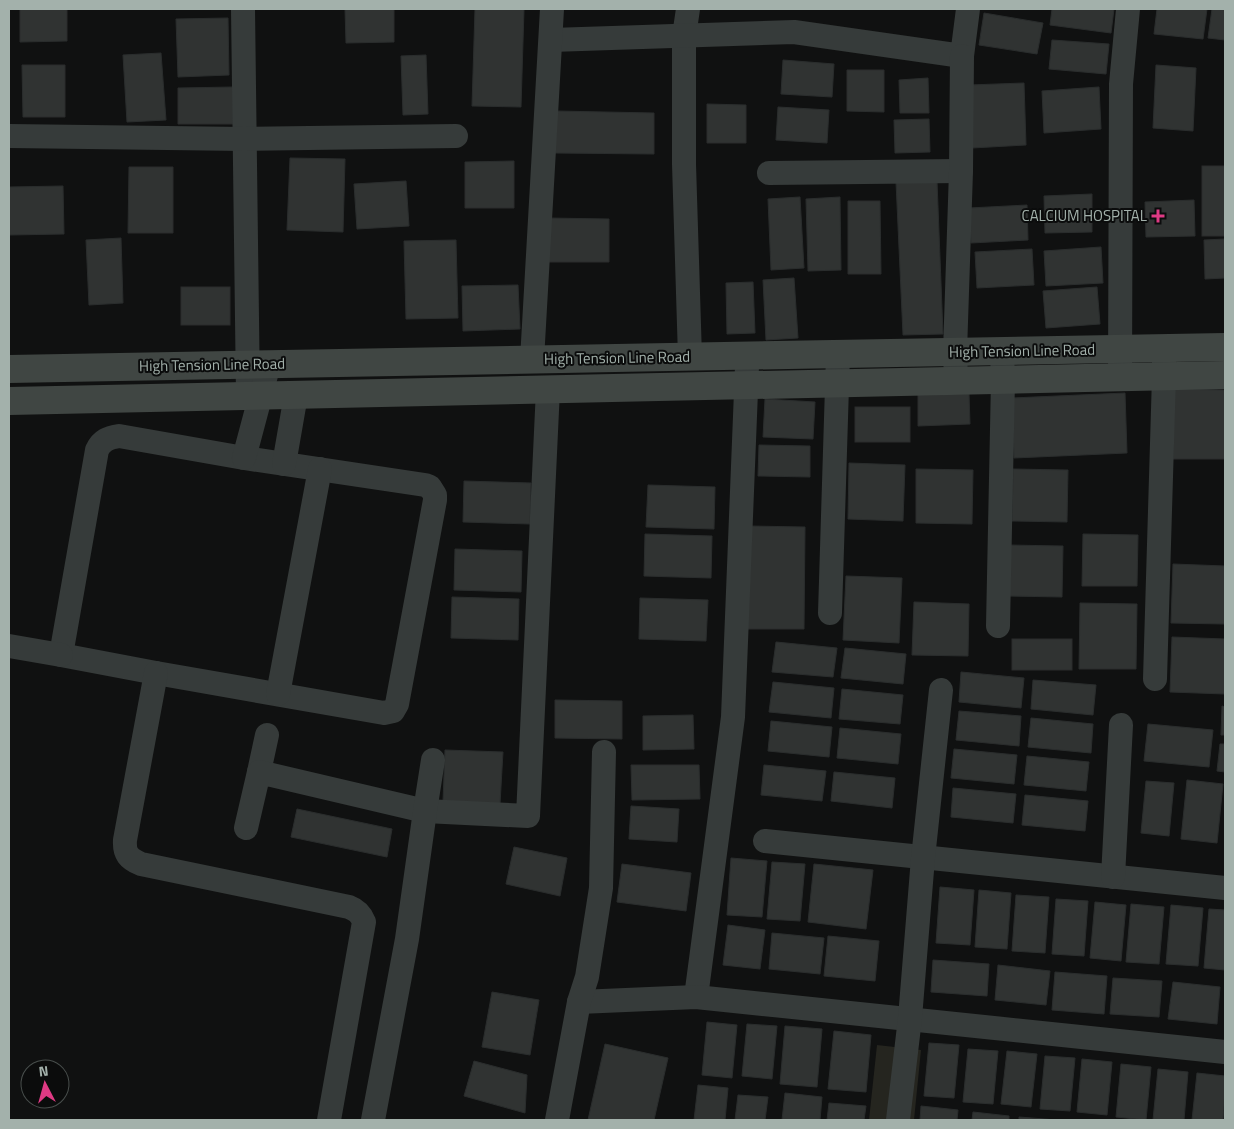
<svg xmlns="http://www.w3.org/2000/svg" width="1234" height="1129" font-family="'Titillium Web',sans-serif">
<rect width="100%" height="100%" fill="#101111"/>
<polygon fill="#25251f" points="877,1045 921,1050 914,1120 869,1120"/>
<g fill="#303332" stroke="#2a2d2d">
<polygon points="20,9 67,9 67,41 20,42"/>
<polygon points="345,9 394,9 394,42 346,43"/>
<polygon points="475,9 524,9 521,107 472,106"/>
<polygon points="1052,9 1114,9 1111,33 1050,25"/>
<polygon points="1157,9 1207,9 1203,39 1154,34"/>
<polygon points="1212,9 1225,9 1225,40 1208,38"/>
<polygon points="984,13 1043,23 1037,54 979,45"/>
<polygon points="228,18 229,75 178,77 176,19"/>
<polygon points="1052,40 1109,44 1106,74 1049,69"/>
<polygon points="161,53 166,120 127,122 123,55"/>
<polygon points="426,55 428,114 403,115 401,56"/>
<polygon points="783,60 834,64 832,97 781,94"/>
<polygon points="22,65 65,65 65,117 23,117"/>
<polygon points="1156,65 1196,68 1193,131 1153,128"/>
<polygon points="847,70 884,70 884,112 847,111"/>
<polygon points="928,78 929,113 900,113 899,80"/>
<polygon points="1024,83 1026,145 972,148 969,85"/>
<polygon points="233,87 233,124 178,124 178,88"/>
<polygon points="1099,87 1101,129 1044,133 1042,91"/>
<polygon points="707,104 746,105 746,143 707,143"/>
<polygon points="778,107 829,110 827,143 776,140"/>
<polygon points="556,111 654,113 654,154 555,153"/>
<polygon points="929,119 930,152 895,153 894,120"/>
<polygon points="290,158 345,159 343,232 287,230"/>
<polygon points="514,161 514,208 465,208 465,162"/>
<rect x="1202" y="166" width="23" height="70"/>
<polygon points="129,167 173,167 173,233 128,233"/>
<polygon points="406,181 409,226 357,229 354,184"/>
<polygon points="937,181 943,334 903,335 896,182"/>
<polygon points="63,186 64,234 9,235 9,187"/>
<polygon points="1092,194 1092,232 1045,233 1044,196"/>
<polygon points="800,197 804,268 771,270 768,199"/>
<polygon points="840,197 841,270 808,271 806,199"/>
<polygon points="1194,200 1195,236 1146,237 1145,202"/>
<polygon points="848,201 880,201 881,274 848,274"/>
<polygon points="1027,205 1028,240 971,243 969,208"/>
<polygon points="547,218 609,219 609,262 547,262"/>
<polygon points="121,238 123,303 89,305 86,240"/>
<polygon points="1225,239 1225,278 1205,279 1204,240"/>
<polygon points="456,240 458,318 406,319 404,241"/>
<polygon points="1101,247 1103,283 1046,286 1044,251"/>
<polygon points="1032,249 1034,285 977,288 975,252"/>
<polygon points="794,278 798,338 766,340 763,280"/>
<polygon points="753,282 755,333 727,334 726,283"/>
<polygon points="518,285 520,329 463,331 462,286"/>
<rect x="181" y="287" width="49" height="38"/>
<polygon points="1097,287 1100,324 1046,328 1043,291"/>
<polygon points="1174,389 1225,390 1225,459 1173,459"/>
<polygon points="1125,393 1127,453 1014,458 1012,398"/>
<polygon points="969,394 970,424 918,426 918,395"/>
<polygon points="765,399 815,402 813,439 763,437"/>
<rect x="855" y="407" width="55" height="35"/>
<polygon points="759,445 810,446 810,477 758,476"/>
<polygon points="849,463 905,465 903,521 848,519"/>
<polygon points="916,469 973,470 972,524 916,523"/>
<polygon points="1013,469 1068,470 1067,522 1012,521"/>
<polygon points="464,481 531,483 530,524 463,522"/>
<polygon points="648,485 715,487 714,529 646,527"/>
<polygon points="749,526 805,527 804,629 747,629"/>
<polygon points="645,534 712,536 711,578 644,576"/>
<polygon points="1083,534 1138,535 1137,586 1082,586"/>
<polygon points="1008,545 1063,546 1062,597 1007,596"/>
<polygon points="455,549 522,551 521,592 454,590"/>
<polygon points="1173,564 1225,566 1225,624 1171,623"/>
<polygon points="846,576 902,578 899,643 843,640"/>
<polygon points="452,597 519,599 518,640 451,638"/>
<polygon points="640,598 708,600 706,641 639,639"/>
<polygon points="914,602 969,604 968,656 912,655"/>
<polygon points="1080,603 1137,604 1136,669 1079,669"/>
<polygon points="1172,637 1225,639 1225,694 1170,692"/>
<rect x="1012" y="639" width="60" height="31"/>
<polygon points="776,642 837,648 833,677 772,672"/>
<polygon points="845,648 906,654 903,684 841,678"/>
<polygon points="961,672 1024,678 1021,708 959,702"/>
<polygon points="1033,680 1096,685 1093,715 1031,709"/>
<polygon points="773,682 834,688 831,718 769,712"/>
<polygon points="842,689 903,695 900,724 839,719"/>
<polygon points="555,700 622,701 622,739 555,738"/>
<polygon points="1222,706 1225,707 1225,735 1221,735"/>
<polygon points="959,711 1021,716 1019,746 956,740"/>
<polygon points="693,715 694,749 643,750 643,716"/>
<polygon points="1031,718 1093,724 1091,753 1028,747"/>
<polygon points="771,721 832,727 829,757 768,751"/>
<polygon points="1148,724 1213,730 1209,767 1144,761"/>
<polygon points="840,728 901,734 898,764 837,758"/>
<polygon points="1220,744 1225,744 1225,772 1217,771"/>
<polygon points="954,749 1017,755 1014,784 951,778"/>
<polygon points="445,750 503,752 500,804 443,801"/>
<polygon points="1027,756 1089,762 1086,791 1024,785"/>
<polygon points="631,765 699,765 700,799 632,800"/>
<polygon points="764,765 826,771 822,801 761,795"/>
<polygon points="834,772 895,778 892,808 831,801"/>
<polygon points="1187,780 1223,784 1217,843 1181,839"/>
<polygon points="1146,781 1174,783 1169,836 1141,833"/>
<polygon points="953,788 1016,794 1013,823 951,817"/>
<polygon points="1025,795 1088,801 1085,831 1022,825"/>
<polygon points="631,806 679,809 677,842 629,839"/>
<polygon points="297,809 392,829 387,857 291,837"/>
<polygon points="514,847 567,858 560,896 506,884"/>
<polygon points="731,858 767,861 762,917 727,915"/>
<polygon points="772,862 805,864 800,921 767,919"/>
<polygon points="622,864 691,873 686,911 617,902"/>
<polygon points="814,864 873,870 866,929 808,922"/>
<polygon points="940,887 974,890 970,945 936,943"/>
<polygon points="979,890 1011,893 1007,949 975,947"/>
<polygon points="1016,895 1049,897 1045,953 1012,951"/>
<polygon points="1056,899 1088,901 1084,956 1052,954"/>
<polygon points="1095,902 1126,905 1121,961 1090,958"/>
<polygon points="1131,904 1164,907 1159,964 1126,962"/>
<polygon points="1171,905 1203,908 1198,966 1166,964"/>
<polygon points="1209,909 1225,910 1225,970 1204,968"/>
<polygon points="728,925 765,930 760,969 723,965"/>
<polygon points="772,933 824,938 820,974 769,969"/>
<polygon points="828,936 879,941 875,981 824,976"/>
<polygon points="933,960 989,964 987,996 931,992"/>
<polygon points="998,965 1050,971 1046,1005 995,1000"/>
<polygon points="1055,972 1107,976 1104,1014 1052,1010"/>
<polygon points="1113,978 1162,981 1159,1017 1110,1014"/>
<polygon points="1173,982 1220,987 1217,1024 1168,1019"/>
<polygon points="492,992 539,1000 530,1055 482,1047"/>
<polygon points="707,1022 737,1025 732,1078 702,1075"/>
<polygon points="747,1024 777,1026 772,1079 742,1076"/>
<polygon points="785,1026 822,1029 817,1087 780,1084"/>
<polygon points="834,1031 871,1035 866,1092 828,1089"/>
<polygon points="929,1043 959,1045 954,1098 924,1096"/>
<polygon points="605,1044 668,1058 654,1120 588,1120"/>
<polygon points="968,1049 998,1051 993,1104 963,1102"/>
<polygon points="1007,1051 1037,1054 1031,1107 1001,1104"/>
<polygon points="1045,1056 1075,1058 1070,1111 1040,1109"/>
<polygon points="1082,1059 1112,1062 1107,1115 1077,1112"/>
<polygon points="474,1061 527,1075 525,1113 464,1096"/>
<polygon points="1121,1064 1151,1067 1146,1120 1116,1117"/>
<polygon points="1158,1069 1188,1072 1184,1120 1153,1120"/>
<polygon points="1197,1073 1225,1076 1225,1092 1223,1120 1192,1120"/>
<polygon points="698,1085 728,1088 725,1120 694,1120"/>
<polygon points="785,1093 822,1097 820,1120 782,1120"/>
<polygon points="738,1095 768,1097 765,1120 735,1120"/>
<polygon points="829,1103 866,1106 864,1120 827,1120"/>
<polygon points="921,1106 958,1110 957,1120 920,1120"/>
<polygon points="973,1112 1009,1116 1009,1120 972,1120"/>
<polygon points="1019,1117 1057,1120 1019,1120"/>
</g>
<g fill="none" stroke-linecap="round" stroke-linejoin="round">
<g stroke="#363b3a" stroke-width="24">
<polyline points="243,9 248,396"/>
<polyline points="688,9 684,36 684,164 690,357"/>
<polyline points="551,40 794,32 962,56 968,9"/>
<polyline points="9,136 245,139 456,136"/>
<polyline points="769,173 961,171"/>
<polyline points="532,360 552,9"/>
<polyline points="1120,377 1121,84 1128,9"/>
<polyline points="956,381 955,352 961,171 962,56"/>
<path d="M119 436 244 458 425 485 430 487 435 495V500L397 704 393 711 384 713 156 673 61 655 97 450C102 440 108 438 119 436Z"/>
<polyline points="244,458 269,364"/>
<polyline points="284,464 296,395"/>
<polyline points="830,613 838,354"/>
<polyline points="998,626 1003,380 1002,352"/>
<polyline points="9,646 61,655"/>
<path d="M156 673 125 840C124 854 129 859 141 864L349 907C357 910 361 914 364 922L329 1120"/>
<polyline points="1155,679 1164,376 1164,359"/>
<polyline points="278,694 320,469"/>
<polyline points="259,772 267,735"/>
<polyline points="246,828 259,772 425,811 528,816 548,389"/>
<polyline points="765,841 1225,888"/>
<polyline points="1113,877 1121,725"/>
<polyline points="696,997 733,717 747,366"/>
<polyline points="579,1002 696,997 1225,1052"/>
<polyline points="373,1120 407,939 425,811 433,760"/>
<polyline points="557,1120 579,1002 587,977 601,888 604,752"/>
<polyline points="898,1120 910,1018 923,858 941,690"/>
</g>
<g stroke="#404643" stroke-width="28">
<polyline points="9,369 1225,347"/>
<polyline points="9,401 1225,375"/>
</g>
</g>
<path fill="#df3a84" stroke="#0b0c0c" stroke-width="2" d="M1155.5 208.5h5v5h5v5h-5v5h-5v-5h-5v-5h5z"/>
<g text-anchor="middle" stroke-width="4" stroke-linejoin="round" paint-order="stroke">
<g font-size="15" fill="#a3b1ab" stroke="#0b0c0c" text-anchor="end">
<text x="1147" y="221">CALCIUM HOSPITAL</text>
</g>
<g font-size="15" fill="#a3b1ab" stroke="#0b0c0c">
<text transform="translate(1022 351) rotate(-1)" y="5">High Tension Line Road</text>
<text transform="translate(617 358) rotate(-1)" y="5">High Tension Line Road</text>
<text transform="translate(212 365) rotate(-1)" y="5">High Tension Line Road</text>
</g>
</g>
<rect width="1234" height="1129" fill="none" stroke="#a3b1ab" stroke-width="20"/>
<g transform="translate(45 1084) rotate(354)"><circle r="24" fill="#0b0c0c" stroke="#484e4c"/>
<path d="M0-4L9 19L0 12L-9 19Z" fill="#df3a84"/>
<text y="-8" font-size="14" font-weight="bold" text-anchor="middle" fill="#a3b1ab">N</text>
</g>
</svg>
